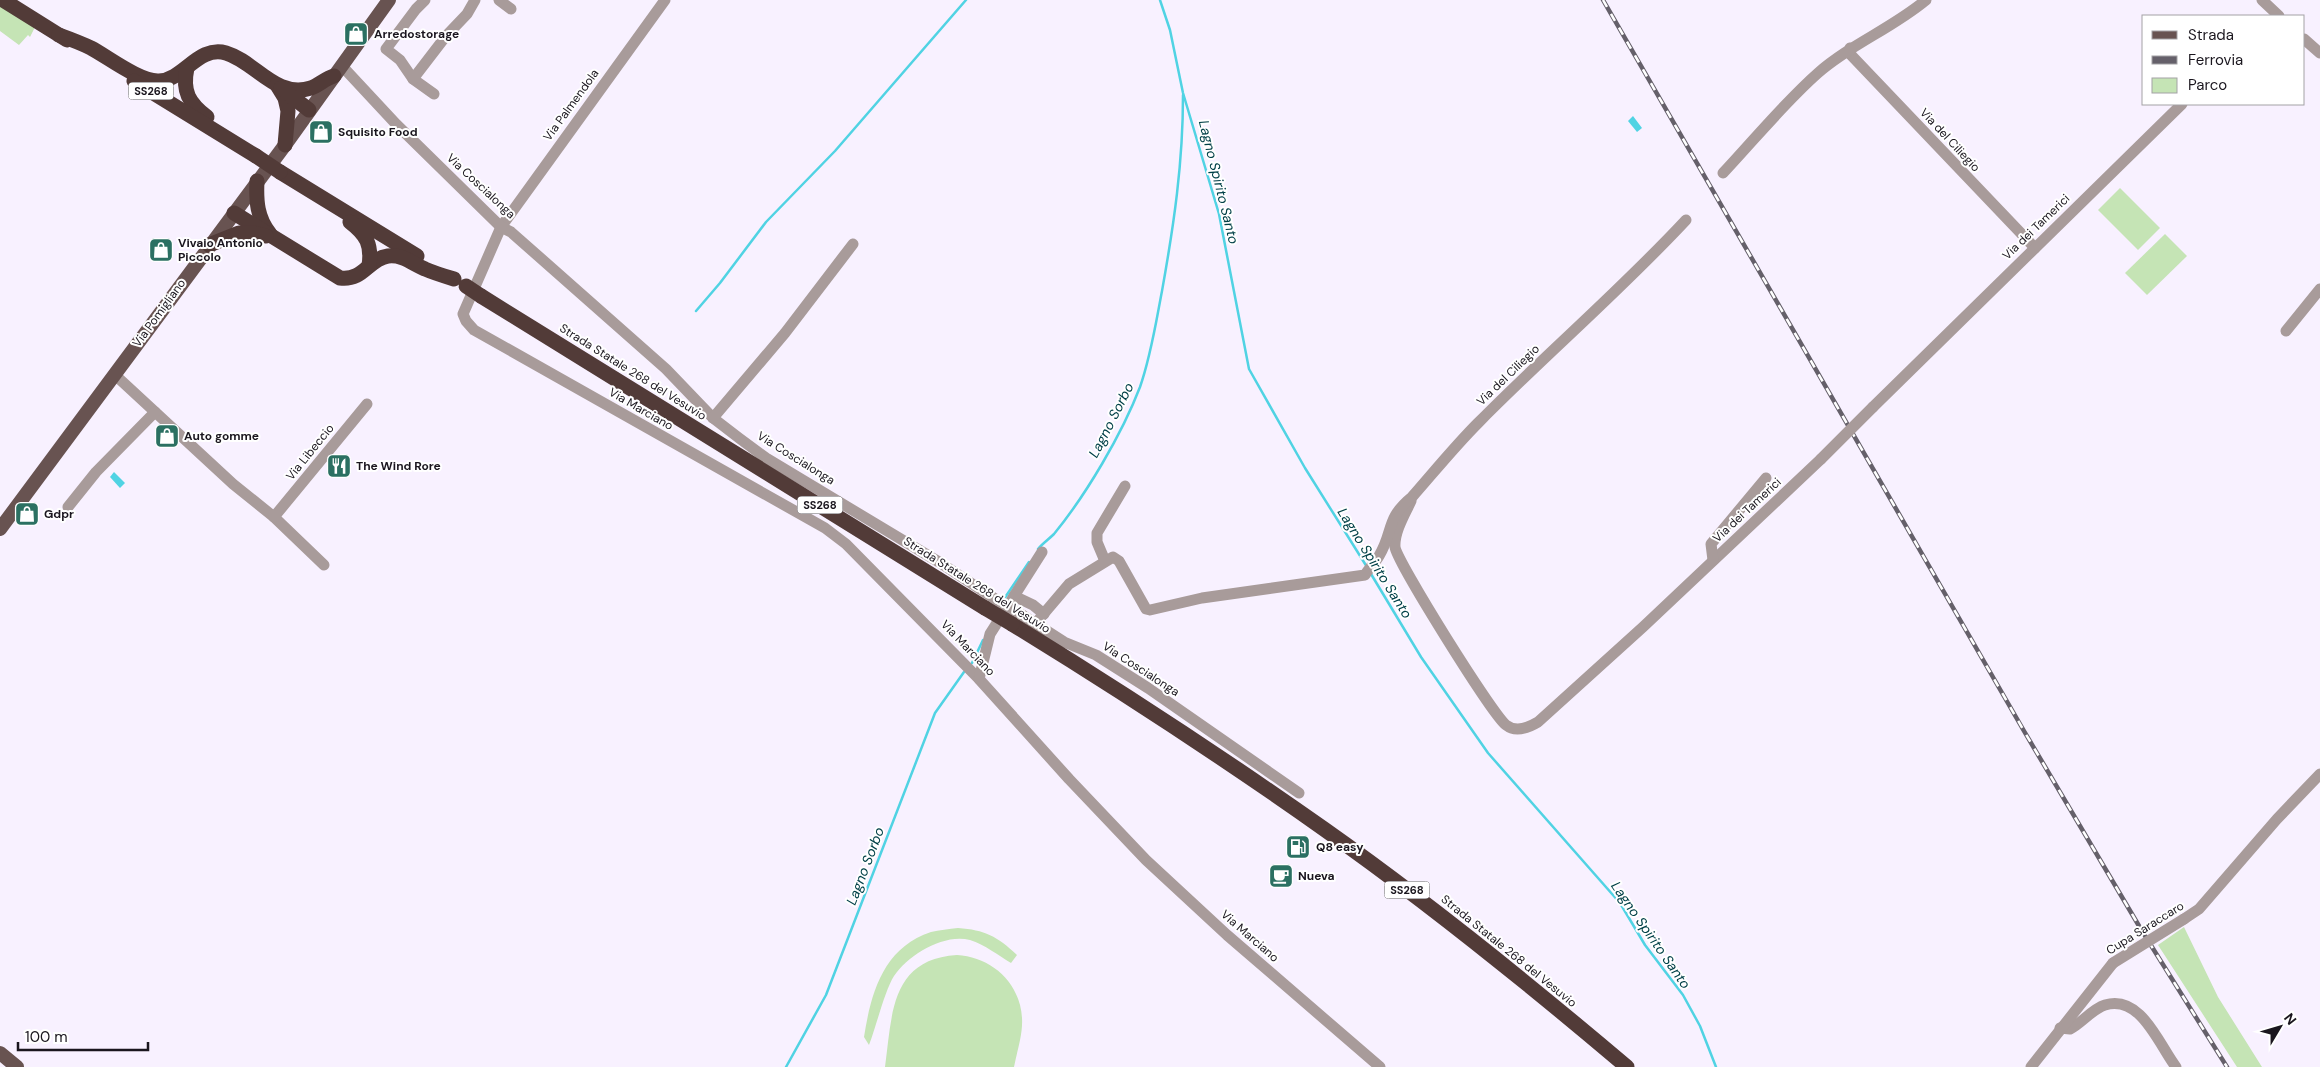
<svg xmlns="http://www.w3.org/2000/svg" width="2320" height="1067" font-family="'DM Sans',sans-serif">
<rect width="100%" height="100%" fill="#f8f1ff"/>
<g fill="#c5e4b5">
<polygon points="0,5 35,27 30,37 28,35 19,45 0,31"/>
<polygon points="2120,188 2160,228 2138,250 2098,210"/>
<polygon points="2165,234 2187,256 2147,295 2125,273"/>
<polygon points="2184,927 2218,997 2262,1067 2237,1067 2158,945"/>
<path d="M958 928C985 930 997 936 1017 955L1011 963C998 955 985 945 970 940 944 933 908 955 894 976 885 990 876 1027 869 1045L864 1037C871 993 883 948 931 932 939 930 949 929 958 928Z"/>
<path d="M957 955C991 957 1020 982 1022 1018 1023 1034 1017 1051 1014 1067H885C892 1016 890 959 957 955Z"/>
</g>
<g fill="#50d3e3">
<polygon points="1633,116 1642,128 1637,132 1628,121"/>
<polygon points="114,472 125,483 120,488 110,477"/>
</g>
<g fill="none" stroke-linecap="round" stroke-linejoin="round">
<g stroke="#50d3e3" stroke-width="2.5">
<polyline points="1160,0 1170,30 1183,93 1219,214 1249,369 1305,468 1367,567"/>
<polyline points="696,311 720,283 766,222 835,151 966,0"/>
<path d="M1038 549C1042 544 1049 539 1054 534 1086 495 1122 434 1140 387 1151 356 1156 322 1162 291 1174 224 1183 163 1183 95"/>
<polyline points="1371,574 1421,657 1488,753 1620,903 1645,945 1683,995 1700,1026 1716,1067"/>
<polyline points="1004,599 1029,562"/>
<polyline points="972,663 983,640"/>
<polyline points="786,1067 826,995 935,713 964,672"/>
</g>
<g stroke="#a89b9a" stroke-width="11">
<polyline points="425,0 416,9 386,49 400,60 413,79 434,94"/>
<polyline points="499,0 511,9"/>
<polyline points="665,0 501,227 463,314 466,321 474,330 825,528 846,544 979,679 1069,779 1146,860 1227,935 1380,1067"/>
<polyline points="2262,0 2279,16"/>
<polyline points="2304,39 2320,53"/>
<polyline points="1850,48 1851,55 2035,248"/>
<polyline points="342,66 396,124 501,227 511,232 666,369 713,418 739,438 766,458 939,562 992,597"/>
<polyline points="413,79 446,36 467,14 475,0"/>
<path d="M1723 173C1754 140 1784 103 1818 73 1851 44 1891 29 1926 0"/>
<polyline points="2286,331 2320,289"/>
<polyline points="114,374 233,484 274,517 324,565"/>
<polyline points="1873,407 2182,104"/>
<polyline points="713,418 785,333 853,244"/>
<path d="M1411 501C1405 514 1394 532 1395 547 1397 562 1492 714 1506 725 1516 733 1528 728 1538 722L1643 627 1821 459"/>
<polyline points="68,507 96,472 155,412"/>
<polyline points="274,517 367,404"/>
<polyline points="1713,560 1711,544 1766,478"/>
<polyline points="1105,561 1097,542 1097,533 1125,486"/>
<polyline points="1014,596 1033,605 1044,614"/>
<polyline points="1022,615 1064,642 1096,655 1148,688 1299,793"/>
<path d="M1035 624 1069 584 1113 557 1119 561 1146 609 1150 610 1202 598 1365 575C1369 568 1375 563 1379 556 1394 531 1385 519 1412 497 1434 472 1455 446 1478 423 1546 354 1620 291 1686 220"/>
<polyline points="979,679 990,634 1042,552"/>
<polyline points="2184,919 2199,909 2277,819 2320,774"/>
<path d="M2060 1028 2070 1029C2082 1023 2092 1009 2105 1005 2141 994 2159 1045 2176 1067"/>
<polyline points="2031,1067 2113,963"/>
</g>
<g stroke="#685351" stroke-width="14">
<polyline points="0,529 285,145 389,0"/>
<polyline points="0,1053 17,1067"/>
</g>
<g stroke="#523b38" stroke-width="15">
<polyline points="3,0 67,40"/>
<path d="M59 35C70 39 81 43 91 48 108 57 140 82 159 81 184 80 198 45 226 53 256 62 275 99 311 88 319 85 326 78 334 76"/>
<path d="M187 68C182 92 189 103 207 117"/>
<polyline points="134,81 256,156"/>
<polyline points="277,85 285,98 288,111 285,145"/>
<polyline points="281,88 309,110"/>
<polyline points="280,172 417,256"/>
<path d="M257 181C256 201 257 218 270 234"/>
<path d="M234 213 340 278C364 281 368 259 388 256 402 254 413 264 425 269 434 273 444 276 454 279"/>
<path d="M350 222C367 235 372 245 369 266"/>
<polyline points="209,245 239,233 254,233 266,236"/>
<polyline points="481,296 985,608"/>
<path d="M1012 624C1118 689 1222 757 1324 829 1429 903 1529 984 1627 1067"/>
</g>
<defs>
<polyline id="rail" points="1603,0 2024,731 2142,931 2227,1067"/>
</defs>
<use href="#rail" stroke="#65606a" stroke-width="4.5"/>
<use href="#rail" stroke="#fff" stroke-width="2.5" stroke-dasharray="8" stroke-linecap="butt"/>
<g stroke="#a89b9a" stroke-width="11">
<polyline points="1821,459 1873,407"/>
<polyline points="992,597 1022,615"/>
<polyline points="2113,963 2184,919"/>
</g>
<g stroke="#523b38" stroke-width="15">
<polyline points="256,156 280,172"/>
<polyline points="466,286 481,296"/>
<polyline points="985,608 1012,624"/>
</g>
</g>
<defs>
<symbol id="shop-square" viewBox="-11 -11 22 22"><rect x="-9" y="-9" width="18" height="18" rx="4" fill="#2b7062" stroke="#fff"/><path d="M-5-2.5h2.3a2.7 3.5 0 0 1 5.4 0H5L5.5 6h-11ZM-1.5-2.5h3a1.5 2.3 0 0 0-3 0Z" fill="#fff"/></symbol>
<symbol id="restaurant-square" viewBox="-11 -11 22 22"><rect x="-9" y="-9" width="18" height="18" rx="4" fill="#2b7062" stroke="#fff"/><path d="M-5-6h1v4h1v-4h1v4h1v-4h1v5L-1.5 .5V6h-2V.5L-5-1ZM5-6V6H3V1.5H1.5Q1.5-4 5-6Z" fill="#fff"/></symbol>
<symbol id="fuel-square" viewBox="-11 -11 22 22"><rect x="-9" y="-9" width="18" height="18" rx="4" fill="#2b7062" stroke="#fff"/><path d="M-5.5-6h7V0h2V4h1.3V-2.5L3-4.5l.8-.8L6-3V5H2.5V1h-1V6h-7ZM-4.2-4.7v3.2H.2V-4.7Z" fill="#fff"/></symbol>
<symbol id="cafe-square" viewBox="-11 -11 22 22"><rect x="-9" y="-9" width="18" height="18" rx="4" fill="#2b7062" stroke="#fff"/><path d="M-5.5-4.5H6V0H3Q3 3.5 0 3.5H-2.5Q-5.5 3.5-5.5 0ZM3-3.2v2h1.7v-2ZM-6 4.5H4V6H-6Z" fill="#fff"/></symbol>
</defs>
<g fill-rule="evenodd">
<use href="#shop-square" x="342" y="20" width="28" height="28"/>
<use href="#shop-square" x="307" y="118" width="28" height="28"/>
<use href="#shop-square" x="147" y="236" width="28" height="28"/>
<use href="#shop-square" x="153" y="422" width="28" height="28"/>
<use href="#restaurant-square" x="325" y="452" width="28" height="28"/>
<use href="#shop-square" x="13" y="500" width="28" height="28"/>
<use href="#fuel-square" x="1284" y="833" width="28" height="28"/>
<use href="#cafe-square" x="1267" y="862" width="28" height="28"/>
</g>
<g text-anchor="middle" stroke-width="4" stroke-linejoin="round" paint-order="stroke">
<g fill="#fff" stroke="#5f5c62" stroke-width="1">
<rect x="128.5" y="82.5" width="45" height="17" rx="4"/>
<rect x="797.5" y="496.5" width="45" height="17" rx="4"/>
<rect x="1384.5" y="881.5" width="45" height="17" rx="4"/>
</g>
<g font-size="11" font-weight="bold" fill="#1a161e">
<text x="151" y="95">SS268</text>
<text x="820" y="509">SS268</text>
<text x="1407" y="894">SS268</text>
</g>
<g font-size="12" font-weight="bold" fill="#1a161e" stroke="#fff" text-anchor="start">
<text x="374" y="38">Arredostorage</text>
<text x="338" y="136">Squisito Food</text>
<text x="178" y="247">Vivaio Antonio<tspan x="178" dy="14">Piccolo</tspan></text>
<text x="184" y="440">Auto gomme</text>
<text x="356" y="470">The Wind Rore</text>
<text x="44" y="518">Gdpr</text>
<text x="1316" y="851">Q8 easy</text>
<text x="1298" y="880">Nueva</text>
</g>
<g font-size="12" fill="#1a161e" stroke="#fff">
<text transform="translate(571 105) rotate(-54)" y="4">Via Palmendola</text>
<text transform="translate(1950 140) rotate(47)" y="4">Via del Ciliegio</text>
<text transform="translate(481 186) rotate(43)" y="4">Via Coscialonga</text>
<text transform="translate(2036 227) rotate(-44)" y="4">Via dei Tamerici</text>
<text transform="translate(159 313) rotate(-54)" y="4">Via Pomigliano</text>
<text transform="translate(633 372) rotate(32)" y="4">Strada Statale 268 del Vesuvio</text>
<text transform="translate(1508 375) rotate(-44)" y="4">Via del Ciliegio</text>
<text transform="translate(641 409) rotate(30)" y="4">Via Marciano</text>
<text transform="translate(310 452) rotate(-51)" y="4">Via Libeccio</text>
<text transform="translate(796 458) rotate(32)" y="4">Via Coscialonga</text>
<text transform="translate(1747 510) rotate(-43)" y="4">Via dei Tamerici</text>
<text transform="translate(977 585) rotate(32)" y="4">Strada Statale 268 del Vesuvio</text>
<text transform="translate(968 648) rotate(46)" y="4">Via Marciano</text>
<text transform="translate(1141 669) rotate(33)" y="4">Via Coscialonga</text>
<text transform="translate(2145 928) rotate(-32)" y="4">Cupa Saraccaro</text>
<text transform="translate(1250 936) rotate(41)" y="4">Via Marciano</text>
<text transform="translate(1509 951) rotate(39)" y="4">Strada Statale 268 del Vesuvio</text>
</g>
<g font-size="14" font-style="italic" fill="#014047" stroke="#fff">
<text transform="translate(1219 182) rotate(76)" y="5">Lagno Spirito Santo</text>
<text transform="translate(1111 420) rotate(-63)" y="5">Lagno Sorbo</text>
<text transform="translate(1375 563) rotate(58)" y="5">Lagno Spirito Santo</text>
<text transform="translate(865 866) rotate(-69)" y="5">Lagno Sorbo</text>
<text transform="translate(1651 935) rotate(55)" y="5">Lagno Spirito Santo</text>
</g>
</g>
<rect x="2142" y="15" width="162" height="90" fill="#ffffff" stroke="#a3a2a5"/>
<rect x="2152" y="31" width="25" height="8" fill="#685351" stroke="#a3a2a5"/>
<text x="2188" y="40" font-size="15" fill="#1a161e">Strada</text>
<rect x="2152" y="56" width="25" height="8" fill="#65606a" stroke="#a3a2a5"/>
<text x="2188" y="65" font-size="15" fill="#1a161e">Ferrovia</text>
<rect x="2152" y="78" width="25" height="15" fill="#c5e4b5" stroke="#a3a2a5"/>
<text x="2188" y="90" font-size="15" fill="#1a161e">Parco</text>
<g transform="translate(2280 1027) rotate(52)" stroke="#ffffff" stroke-width="4" paint-order="stroke">
<path d="M0-4L9 19L0 12L-9 19Z" fill="#1a161e"/>
<text y="-8" font-size="14" font-weight="bold" text-anchor="middle" fill="#1a161e">N</text>
</g>
<path d="M18 1042v8h130v-8" fill="none" stroke="#1a161e" stroke-width="2.5"/>
<text x="25" y="1042" font-size="15" fill="#1a161e" stroke="#ffffff" stroke-width="4" paint-order="stroke">100 m</text>
</svg>
